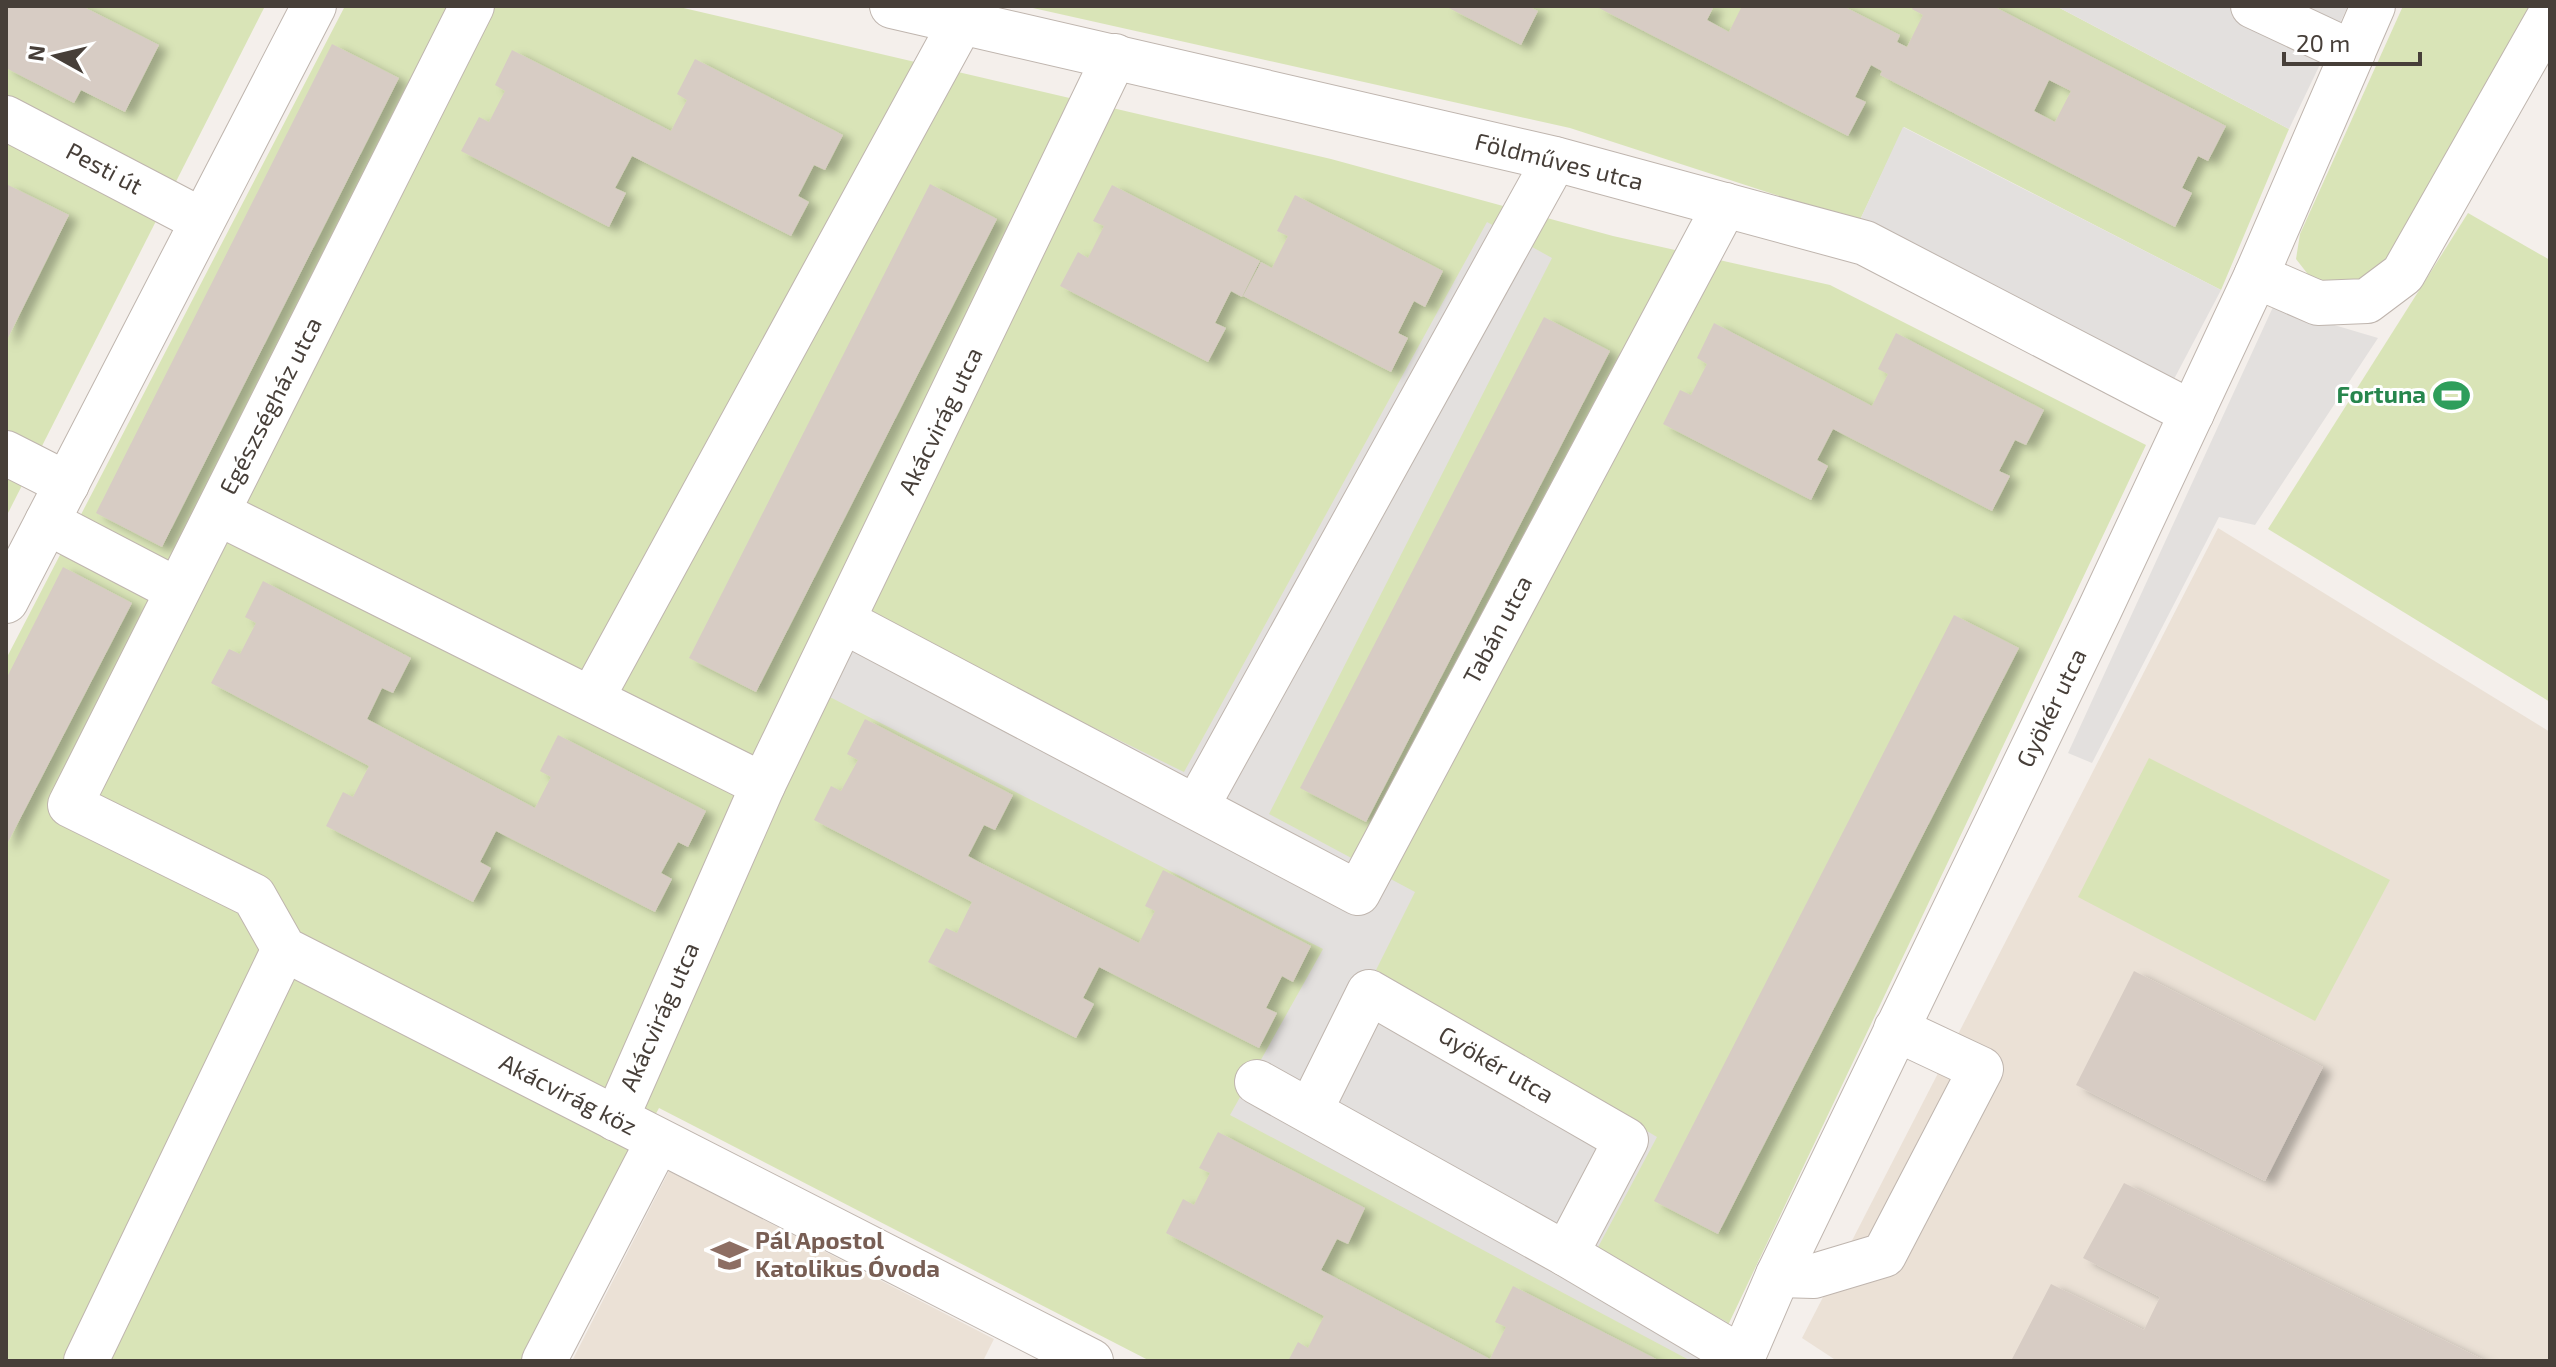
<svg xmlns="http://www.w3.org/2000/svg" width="2556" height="1367" font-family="'Exo 2',sans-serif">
<defs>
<filter id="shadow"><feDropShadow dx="9" dy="5" stdDeviation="4" flood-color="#0004"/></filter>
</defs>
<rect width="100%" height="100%" fill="#f4efeb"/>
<g fill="#ebe1d6">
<polygon points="2218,528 2550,732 2550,1361 1837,1361 1802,1338"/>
<polygon points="669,1171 994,1339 983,1361 572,1361"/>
</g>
<g fill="#d9e4b7">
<polygon points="6,6 265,6 6,517"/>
<polygon points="345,6 675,6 1331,159 1613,236 1830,285 2146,445 1711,1361 1150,1361 659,1108 522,1361 6,1361 6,659"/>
<polygon points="1024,6 2056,6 2289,129 2221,290 1904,127 1859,222 1570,128"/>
<polygon points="2403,6 2539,6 2380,275 2352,287 2314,282 2296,259 2300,234"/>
<polygon points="2468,213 2550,260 2550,702 2268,529"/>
<polygon points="2149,758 2390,880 2315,1021 2078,897"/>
</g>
<g fill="#e3e0de">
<polygon points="2056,6 2348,6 2289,129"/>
<polygon points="1903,127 2221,290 2164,398 1859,222"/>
<polygon points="1487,222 1552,258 1269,814 1415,892 1376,970 1657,1137 1596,1251 1727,1322 1703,1361 1691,1361 1230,1115 1323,949 822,693 862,614 1184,772"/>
<polygon points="2273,307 2378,338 2255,525 2219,517 2092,763 2068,753"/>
</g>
<g fill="#d7ccc4" fill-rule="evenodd" filter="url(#shadow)">
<polygon points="6,6 82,6 159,45 125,112 81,90 74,103 6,68"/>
<polygon points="1445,6 1528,6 1538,11 1521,45"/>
<path d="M1595 6H1714L1707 20 1729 32 1742 6H1843L1900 35 1897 42 1907 47 1923 15 1912 9 1914 6H1993L2226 126 2208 161 2198 156 2182 188 2192 193 2175 227 1880 75 1882 71 1871 65 1855 97 1866 102 1848 136ZM2049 80 2071 91 2055 122 2034 111Z"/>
<polygon points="332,44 399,78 162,547 96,513"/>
<polygon points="512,50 671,131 687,100 677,94 695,59 843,135 825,170 814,165 798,196 809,202 791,236 632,156 615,188 626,193 609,227 461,151 479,117 489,122 505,91 495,85"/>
<polygon points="6,184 69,215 6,342"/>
<polygon points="930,184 997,219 756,692 689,658"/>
<polygon points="1112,185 1260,261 1242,297 1231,291 1215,323 1226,328 1208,362 1060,286 1078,252 1088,258 1104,226 1093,221"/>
<polygon points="1295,195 1443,271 1425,307 1414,301 1398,333 1408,338 1391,372 1243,296 1261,262 1272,268 1288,236 1277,231"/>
<polygon points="1544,317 1610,351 1366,822 1300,788"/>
<polygon points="1714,323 1872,406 1888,374 1878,369 1896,333 2044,410 2026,445 2015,440 1999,471 2010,476 1992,511 1833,429 1817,460 1828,466 1811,500 1663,424 1680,390 1691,395 1707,364 1697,358"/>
<polygon points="63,567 132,603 6,846 6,679"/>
<polygon points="263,581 411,658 393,693 382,688 367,719 535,808 551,777 540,771 558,735 706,811 688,847 678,842 661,873 672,879 655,912 496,831 480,862 491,868 473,902 326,826 343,792 353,797 369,766 211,683 229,649 240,654 256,623 245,617"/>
<polygon points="1954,615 2019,648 1718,1234 1654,1201"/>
<polygon points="865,719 1013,795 995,830 984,825 968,856 979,862 1139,943 1155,911 1145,906 1163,870 1311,946 1293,982 1282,976 1266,1008 1277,1013 1259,1048 1099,967 1083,998 1094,1004 1076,1038 928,962 946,928 957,933 972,902 814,820 831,786 841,791 858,760 847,754"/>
<polygon points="2134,971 2323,1067 2265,1181 2076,1085"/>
<polygon points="1218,1132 1365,1208 1348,1244 1337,1239 1321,1270 1490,1359 1506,1327 1495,1322 1513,1286 1660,1361 1288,1361 1298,1342 1308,1348 1324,1316 1166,1233 1183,1199 1194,1205 1210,1173 1199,1168"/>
<polygon points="2124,1183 2486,1361 2011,1361 2051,1284 2144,1330 2160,1297 2083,1258"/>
</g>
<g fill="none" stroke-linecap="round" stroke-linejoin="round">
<defs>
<g id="minor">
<polyline points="472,6 70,805 254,896 284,949 1091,1361"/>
<polyline points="892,6 1555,159 1865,243 2192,413"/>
<polyline points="2253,6 2353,53"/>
<polyline points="6,118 201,220"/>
<polyline points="2256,276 2318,303 2367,301 2403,274 2550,15"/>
<polyline points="6,453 67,484"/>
<polyline points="218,513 763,785"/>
<polyline points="47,522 177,590"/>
<polyline points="6,601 314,6"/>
<polyline points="845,622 1358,893 1725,205"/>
<polyline points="592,698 970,6"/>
<polyline points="1197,806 1555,159"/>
<polyline points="1257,1082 1566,1254 1742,1358"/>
<polyline points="1311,1109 1369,992 1626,1140 1566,1254"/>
<polyline points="616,1119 763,785 1115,56"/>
<polyline points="1778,1275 1814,1276 1884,1255 1981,1069 1896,1029"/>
<polyline points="86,1361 284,949"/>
<polyline points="544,1361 658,1141"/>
<polyline points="1741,1361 1778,1275 2099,611 2256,276 2373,6"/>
</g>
</defs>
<use href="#minor" stroke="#bfb5ae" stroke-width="46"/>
<use href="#minor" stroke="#fff" stroke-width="44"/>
</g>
<defs>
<symbol id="stadium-bare" viewBox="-9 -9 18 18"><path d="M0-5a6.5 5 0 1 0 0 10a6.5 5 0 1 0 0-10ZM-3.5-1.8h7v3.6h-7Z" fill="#2e9e5b" stroke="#fff" stroke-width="2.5" paint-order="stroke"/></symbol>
<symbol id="school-bare" viewBox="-9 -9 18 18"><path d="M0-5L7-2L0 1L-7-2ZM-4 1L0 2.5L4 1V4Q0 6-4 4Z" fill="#8d6e63" stroke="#fff" stroke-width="2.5" paint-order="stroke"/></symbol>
</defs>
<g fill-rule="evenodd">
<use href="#stadium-bare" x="2426" y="370" width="51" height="51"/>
<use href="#school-bare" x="704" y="1230" width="51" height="51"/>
</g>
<g text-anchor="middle" stroke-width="6" stroke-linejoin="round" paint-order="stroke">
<g font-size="24" fill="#473f39" stroke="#fff">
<text transform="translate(1559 162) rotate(14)" y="8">Földműves utca</text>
<text transform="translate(104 169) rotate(28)" y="8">Pesti út</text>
<text transform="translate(271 406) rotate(-63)" y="8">Egészségház utca</text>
<text transform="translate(941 421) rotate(-64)" y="8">Akácvirág utca</text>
<text transform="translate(1498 630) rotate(-62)" y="8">Tabán utca</text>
<text transform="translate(2052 708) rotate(-64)" y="8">Gyökér utca</text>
<text transform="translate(660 1017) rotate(-66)" y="8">Akácvirág utca</text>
<text transform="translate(1496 1065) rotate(30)" y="8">Gyökér utca</text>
<text transform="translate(568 1095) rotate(27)" y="8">Akácvirág köz</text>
</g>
<g font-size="24" font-weight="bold" fill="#27864d" stroke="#fff" text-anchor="end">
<text x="2426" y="403">Fortuna</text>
</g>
<g font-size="24" font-weight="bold" fill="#785e54" stroke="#fff" text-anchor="start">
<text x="755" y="1249">Pál Apostol<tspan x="755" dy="28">Katolikus Óvoda</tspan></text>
</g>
</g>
<rect width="2556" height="1367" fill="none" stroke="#473f39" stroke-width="16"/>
<g transform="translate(56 56) rotate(278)" stroke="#ffffff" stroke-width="6" paint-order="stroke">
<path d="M0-6L14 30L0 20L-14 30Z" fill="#473f39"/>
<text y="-12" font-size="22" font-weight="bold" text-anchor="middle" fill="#473f39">N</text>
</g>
<path d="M2284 52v12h136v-12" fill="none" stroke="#473f39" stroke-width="4"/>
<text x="2296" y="52" font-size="24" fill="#473f39" stroke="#ffffff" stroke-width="6" paint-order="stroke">20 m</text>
</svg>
